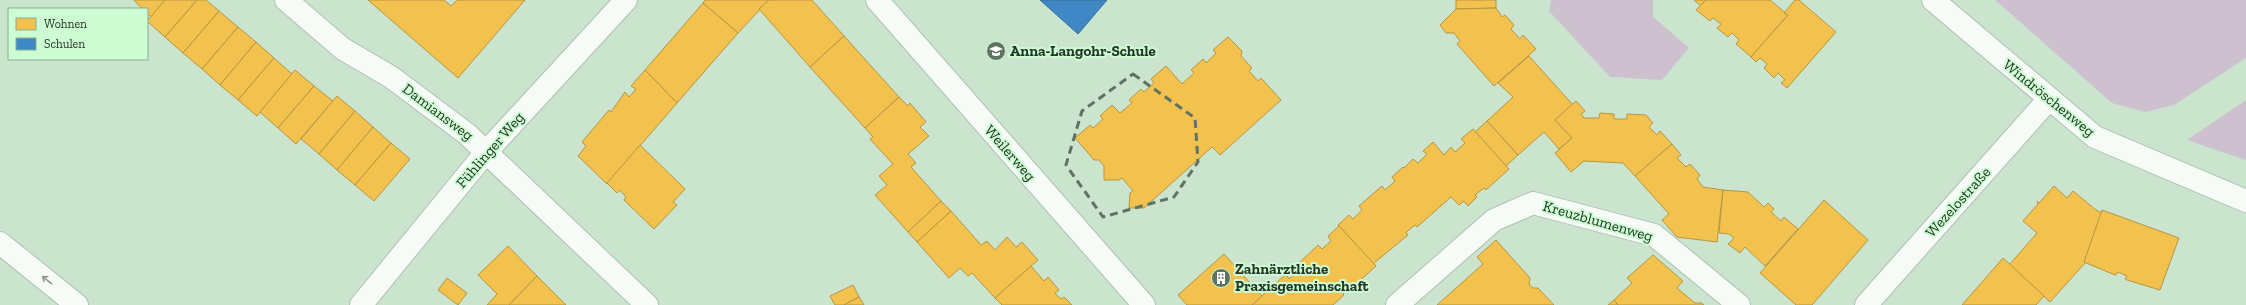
<svg xmlns="http://www.w3.org/2000/svg" width="2246" height="305" font-family="'Zilla Slab',serif">
<rect width="100%" height="100%" fill="#cae4ce"/>
<g fill="#cec1cf">
<polygon points="1551,0 1653,0 1653,17 1689,48 1662,80 1610,77 1549,11"/>
<polygon points="1995,0 2246,0 2246,58 2174,105 2145,112 2112,103"/>
<polygon points="2246,100 2246,160 2187,140"/>
</g>
<g fill="#f2c14e" stroke="#b49742">
<polygon points="134,0 165,0 151,17 147,13 147,9 142,9"/>
<polygon points="165,0 197,0 165,37 147,21"/>
<polygon points="197,0 206,0 219,11 183,53 165,37"/>
<polygon points="368,0 444,0 451,6 457,0 525,0 458,78"/>
<polygon points="705,0 769,0 738,33 703,3"/>
<polygon points="769,0 812,0 844,36 810,67 759,9"/>
<polygon points="1456,0 1496,0 1496,8 1456,9"/>
<polygon points="1694,0 1706,0 1701,6"/>
<polygon points="1706,0 1770,0 1788,15 1751,57 1736,44 1739,40 1732,33 1728,37 1717,28 1721,24 1713,18 1710,21 1696,10"/>
<polygon points="1795,0 1799,0 1836,32 1787,88 1781,83 1785,80 1778,73 1774,78 1764,68 1767,64 1760,58 1756,62 1751,57 1788,15 1784,13"/>
<polygon points="703,3 738,33 677,103 645,70"/>
<polygon points="1496,8 1502,17 1505,15 1514,25 1511,29 1520,39 1523,35 1536,49 1494,86 1457,44 1460,41 1454,33 1446,33 1440,25 1456,9"/>
<polygon points="219,11 238,27 202,69 183,53"/>
<polygon points="238,27 256,42 220,85 202,69"/>
<polygon points="844,36 899,97 865,128 810,67"/>
<polygon points="1228,37 1242,51 1241,56 1252,68 1249,71 1258,81 1261,78 1281,100 1220,155 1212,147 1144,208 1129,208 1130,193 1133,191 1122,178 1119,180 1104,180 1104,166 1099,160 1094,160 1075,138 1090,125 1093,128 1103,119 1100,116 1112,105 1120,113 1132,103 1129,100 1141,89 1144,92 1154,83 1151,79 1166,66 1182,84 1194,73 1191,70 1203,59 1206,63 1216,53 1213,50"/>
<polygon points="256,42 274,58 238,100 220,85"/>
<polygon points="1529,56 1573,105 1555,120 1572,138 1559,149 1544,132 1518,155 1487,121 1513,97 1498,83"/>
<polygon points="274,58 292,74 257,116 238,100"/>
<polygon points="295,70 314,86 278,128 260,112"/>
<polygon points="645,70 677,103 607,184 578,156 586,146 582,142 609,110 611,112 625,92 629,97 636,89 631,86"/>
<polygon points="314,86 333,101 296,144 278,128"/>
<polygon points="337,96 355,111 319,154 301,139"/>
<polygon points="899,97 908,106 910,103 926,122 920,127 929,136 908,154 916,163 911,167 941,201 908,232 875,195 887,185 879,176 893,164 870,139 873,137 865,128"/>
<polygon points="1576,101 1585,111 1581,114 1584,118 1599,118 1600,113 1614,114 1614,119 1627,119 1627,114 1646,115 1653,123 1649,127 1657,135 1660,131 1672,144 1635,176 1623,163 1584,161 1571,172 1555,153 1572,138 1555,120"/>
<polygon points="355,111 373,127 337,170 319,154"/>
<polygon points="1487,121 1518,155 1506,166 1475,132"/>
<polygon points="373,127 391,143 355,185 337,170"/>
<polygon points="1473,129 1509,169 1486,190 1484,188 1475,195 1477,197 1468,206 1464,201 1459,205 1451,197 1417,227 1415,225 1410,229 1406,233 1408,235 1373,264 1338,225 1349,215 1353,219 1362,210 1359,206 1382,186 1385,190 1395,181 1392,177 1403,167 1404,168 1413,159 1418,163 1427,154 1423,151 1433,142 1444,155 1451,147 1455,152 1465,143 1461,139"/>
<polygon points="391,143 410,159 374,201 355,185"/>
<polygon points="1672,144 1681,155 1677,158 1686,167 1690,164 1700,175 1697,179 1703,187 1723,190 1717,242 1677,237 1662,220 1669,214 1635,176"/>
<polygon points="640,145 685,189 673,202 677,205 654,229 624,200 626,197 620,190 617,193 607,183"/>
<polygon points="2054,186 2067,198 2073,191 2096,210 2102,213 2085,263 2050,302 2009,265 2037,233 2023,221 2038,204 2037,201 2039,203"/>
<polygon points="1723,190 1748,192 1764,207 1768,203 1774,209 1771,212 1781,221 1784,217 1798,229 1765,266 1745,247 1740,253 1728,244 1734,238 1729,234 1719,233"/>
<polygon points="1824,200 1868,240 1812,305 1796,305 1760,273"/>
<polygon points="941,201 951,211 917,242 908,232"/>
<polygon points="2102,210 2179,238 2160,290 2127,280 2125,279 2127,276 2118,272 2116,275 2115,275 2084,262"/>
<polygon points="951,211 981,245 987,241 995,250 1007,237 1016,247 1022,242 1038,260 995,298 972,273 968,276 960,268 949,278 917,242"/>
<polygon points="1339,226 1376,266 1353,287 1352,286 1343,294 1344,295 1333,305 1252,305 1286,274 1289,279 1299,270 1296,266 1318,245 1322,249 1331,241 1328,236"/>
<polygon points="1496,240 1530,278 1529,284 1533,288 1538,288 1554,305 1437,305 1483,264 1477,257"/>
<polygon points="508,246 537,276 509,305 487,305 497,294 478,275"/>
<polygon points="1224,254 1262,296 1252,305 1187,305 1178,295"/>
<polygon points="1653,255 1683,281 1677,288 1695,303 1701,303 1704,305 1618,305 1614,300 1632,283 1627,278"/>
<polygon points="2003,258 2044,296 2036,305 1962,305"/>
<polygon points="1031,266 1044,281 1048,277 1059,290 1055,293 1061,299 1064,297 1072,305 1002,305 995,298"/>
<polygon points="537,276 566,305 509,305"/>
<polygon points="447,278 467,293 458,305 438,290"/>
<polygon points="853,285 859,297 844,305 835,305 830,296"/>
<polygon points="859,297 864,305 844,305"/>
<polygon points="1614,300 1618,305 1608,305"/>
</g>
<polygon fill="#3f88c5" stroke="#376f96" points="1040,0 1107,0 1078,34"/>
<g fill="none" stroke-linecap="round" stroke-linejoin="round">
<defs>
<g id="minor">
<polyline points="286,0 343,49 391,77 467,134 647,305"/>
<polyline points="877,0 1144,305"/>
<polyline points="1933,0 2095,137 2246,201"/>
<polyline points="1397,305 1494,220 1533,203 1654,235 1739,305"/>
<polyline points="1866,305 2049,99"/>
</g>
<g id="tertiary">
<polyline points="0,243 77,305"/>
<polyline points="361,305 487,151 626,0"/>
</g>
</defs>
<use href="#minor" stroke="#adc1af" stroke-width="24"/>
<use href="#tertiary" stroke="#adc1af" stroke-width="24"/>
<use href="#minor" stroke="#f7fbf8" stroke-width="22"/>
<use href="#tertiary" stroke="#f7fbf8" stroke-width="22"/>
</g>
<defs><path id="oneway-shaft" d="M-6 0H5M1.5-3L5.5 0L1.5 3" fill="none" stroke-width="1.6" stroke-linecap="round" stroke-linejoin="round"/></defs>
<use stroke="#8e9890" href="#oneway-shaft" transform="translate(47 280) rotate(-141)"/>
<path fill="none" stroke="#5e7361" stroke-width="3" stroke-dasharray="8 5" stroke-linejoin="round" d="M1133 74 1195 118 1198 162 1174 197 1103 217 1066 165 1082 111Z"/>
<defs>
<symbol id="school-disc" viewBox="-11 -11 22 22"><circle r="9.5" fill="#5e7361" stroke="#cdfcd3"/><path d="M0-5L7-2L0 1L-7-2ZM-4 1L0 2.5L4 1V4Q0 6-4 4Z" fill="#fff"/></symbol>
<symbol id="building-disc" viewBox="-11 -11 22 22"><circle r="9.5" fill="#5e7361" stroke="#cdfcd3"/><path d="M-4-6H4V6H1V3H-1V6H-4ZM-2.5-4.3h1.7v1.8h-1.7ZM.8-4.3h1.7v1.8H.8ZM-2.5-1h1.7V.8h-1.7ZM.8-1h1.7V.8H.8Z" fill="#fff"/></symbol>
</defs>
<g fill-rule="evenodd">
<use href="#school-disc" x="985" y="40" width="22" height="22"/>
<use href="#building-disc" x="1210" y="267" width="22" height="22"/>
</g>
<g text-anchor="middle" stroke-width="4" stroke-linejoin="round" paint-order="stroke">
<g font-size="15" font-weight="bold" fill="#243627" stroke="#cdfcd3" text-anchor="start">
<text x="1010" y="56">Anna-Langohr-Schule</text>
<text x="1235" y="274">Zahnärztliche<tspan x="1235" dy="17">Praxisgemeinschaft</tspan></text>
</g>
<g font-size="15" fill="#243627" stroke="#cdfcd3">
<text transform="translate(2049 98) rotate(39)" y="5">Windröschenweg</text>
<text transform="translate(438 112) rotate(37)" y="5">Damiansweg</text>
<text transform="translate(490 150) rotate(-49)" y="5">Fühlinger Weg</text>
<text transform="translate(1010 153) rotate(49)" y="5">Weilerweg</text>
<text transform="translate(1958 202) rotate(-48)" y="5">Wezelostraße</text>
<text transform="translate(1598 221) rotate(16)" y="5">Kreuzblumenweg</text>
</g>
</g>
<rect x="8" y="8" width="140" height="52" fill="#cdfcd3" stroke="#89ad8e"/>
<rect x="16" y="18" width="20" height="12" fill="#f2c14e" stroke="#89ad8e"/>
<text x="44" y="28" font-size="12" fill="#243627">Wohnen</text>
<rect x="16" y="38" width="20" height="12" fill="#3f88c5" stroke="#89ad8e"/>
<text x="44" y="48" font-size="12" fill="#243627">Schulen</text>
</svg>
